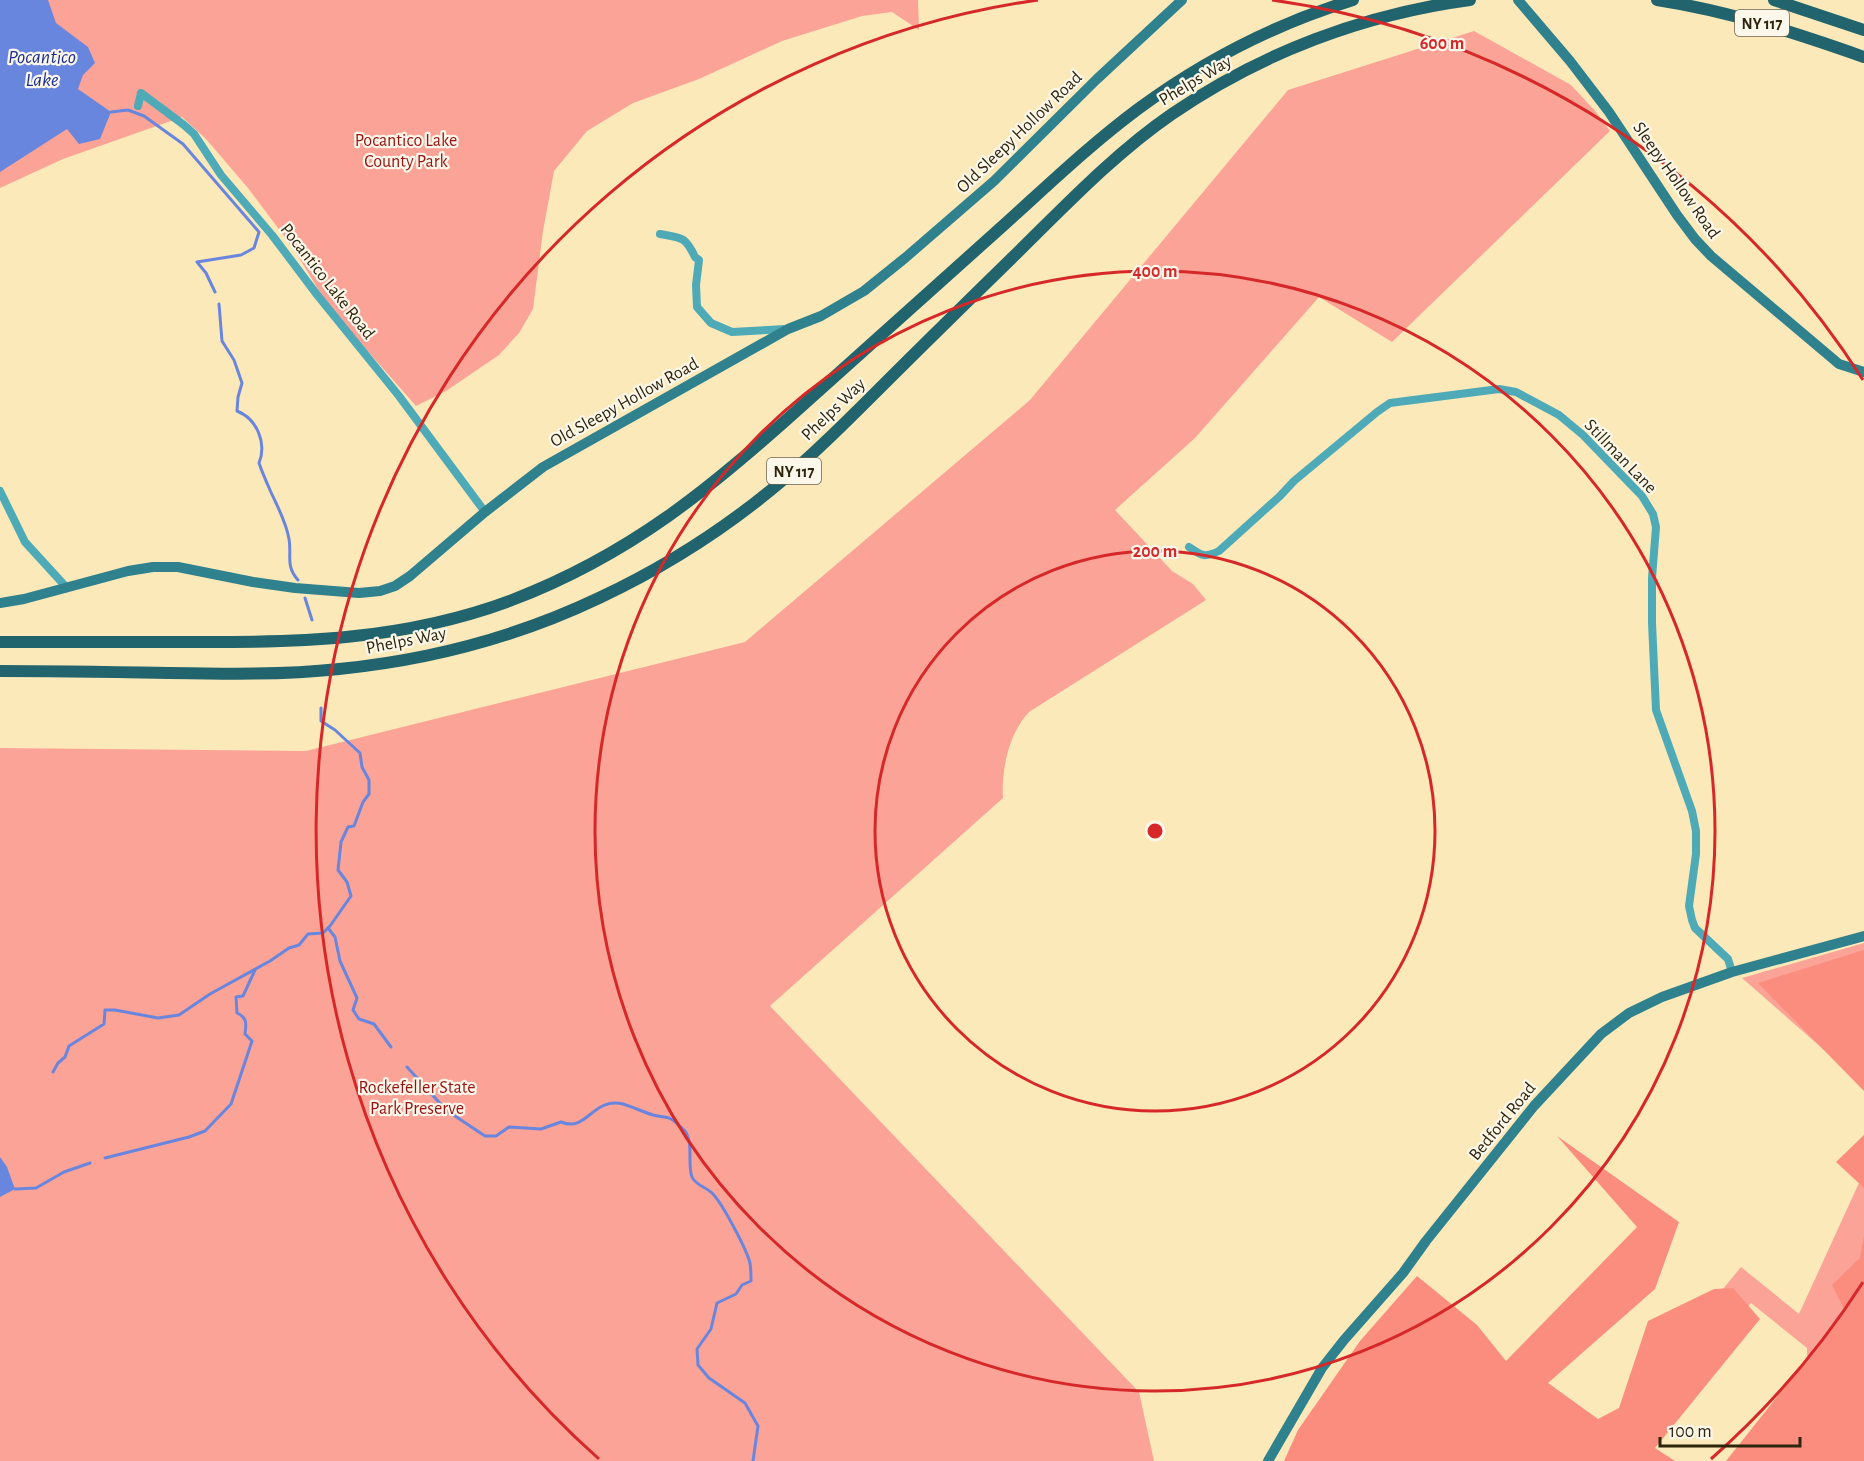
<svg xmlns="http://www.w3.org/2000/svg" width="1864" height="1461" font-family="'Alegreya Sans',sans-serif">
<rect width="100%" height="100%" fill="#fce9b9"/>
<g fill="#fba397">
<polygon points="0,0 918,0 919,30 892,12 862,16 782,41 699,79 633,103 587,131 554,171 543,231 533,309 519,333 499,355 446,391 416,406 329,307 293,248 248,188 206,139 182,117 63,159 0,188"/>
<path d="M1474 31 1571 85 1596 112 1610 131 1392 342 1319 297 1195 438 1115 510 1172 571 1193 584 1206 600 1029 712C1009 733 1001 770 1003 798L770 1006 1139 1392 1154 1461H0V748L306 751 745 642 1030 400 1288 90Z"/>
<polygon points="1864,943 1864,1085 1742,978"/>
<polygon points="1864,1172 1864,1461 1809,1461 1807,1348 1751,1303 1735,1323 1709,1306 1741,1267 1799,1314"/>
</g>
<g fill="#fb8d7f">
<polygon points="1864,950 1864,1091 1758,983"/>
<polygon points="1864,1135 1864,1188 1836,1162"/>
<polygon points="1557,1136 1679,1222 1655,1289 1548,1383 1598,1419 1619,1408 1648,1321 1714,1289 1733,1288 1760,1319 1655,1448 1675,1461 1284,1461 1298,1430 1360,1341 1417,1276 1477,1325 1506,1361 1637,1227"/>
<polygon points="1864,1236 1864,1461 1726,1461 1845,1311 1832,1285 1860,1258"/>
</g>
<g fill="#6986de">
<polygon points="0,0 48,0 56,23 88,47 95,63 83,75 78,89 111,112 100,139 79,144 67,129 0,172"/>
<polygon points="0,1157 7,1167 15,1189 0,1197"/>
</g>
<g fill="none" stroke-linecap="round" stroke-linejoin="round">
<g stroke="#6986de" stroke-width="3">
<polyline points="111,112 128,110 144,116 183,144 259,232 254,248 241,255 197,262 206,273 215,292"/>
<path d="M219 304 222 341 234 360 242 383 238 397 237 411C257 419 267 443 259 463 262 472 266 481 270 490 277 506 286 521 289 539 292 556 285 565 298 580"/>
<polyline points="305,598 312,620"/>
<polyline points="328,928 335,937 340,961 357,998 353,1010 359,1019 374,1024 391,1047"/>
<path d="M407 1067 446 1110 485 1136H496L509 1127 541 1129 561 1122C587 1133 592 1097 623 1104 633 1107 643 1112 653 1115 659 1117 666 1116 671 1119 675 1121 682 1128 685 1131 694 1144 687 1164 692 1177 696 1186 707 1187 713 1194 723 1205 746 1248 750 1263 751 1269 751 1276 751 1281L742 1285 736 1294 717 1303 711 1329 697 1349 698 1365 709 1378 745 1403 758 1426 753 1461"/>
<polyline points="53,1072 58,1063 65,1057 69,1046 104,1024 105,1010 115,1010 158,1018 179,1015 210,994 270,961 289,948 299,945 308,934 323,933 330,926 351,896 347,882 338,870 341,842 348,827 354,826 363,802 369,794 369,780 362,767 360,753 335,730 321,721 321,708"/>
<path d="M105 1158 189 1137 205 1131 231 1104 252 1041 245 1034C246 1024 248 1018 237 1013L236 997 243 996 255 970"/>
<polyline points="15,1189 36,1188 64,1172 90,1163"/>
</g>
<g stroke="#4faab7" stroke-width="8">
<polyline points="138,106 141,93 184,125 194,134 221,175 272,235 318,296 399,396 485,512"/>
<path d="M660 234C682 238 685 236 695 257L699 260 696 285 697 307 711 323 732 332 785 329"/>
<polyline points="0,491 25,542 67,588"/>
<path d="M1189 547C1202 556 1204 558 1219 551L1280 496 1294 481 1377 412 1390 403 1499 389 1516 392 1559 415 1583 435 1642 496 1653 514 1656 527 1652 578V623L1656 710 1692 811 1696 831V854L1689 906 1692 920 1695 928 1728 959 1732 972"/>
</g>
<g stroke="#2f818d" stroke-width="10">
<polyline points="1518,0 1570,61 1609,112 1677,215 1695,239 1711,256 1839,364 1864,372"/>
<polyline points="0,603 24,599 128,571 153,567 178,567 253,582 295,588 359,593 380,591 395,586 410,576 485,512 543,467 788,329 821,316 864,291 905,258 994,181 1097,79 1182,0"/>
<polyline points="1268,1461 1322,1368 1344,1340 1403,1273 1426,1241 1534,1106 1601,1034 1629,1013 1662,997 1732,972 1864,936"/>
</g>
<g stroke="#22646d" stroke-width="12">
<path d="M1657 0C1729 11 1796 33 1864 57"/>
<polyline points="1774,0 1864,30"/>
<path d="M0 642C60 642 120 642 180 642 295 643 403 641 512 600 630 555 711 488 803 405 867 348 931 290 996 232 1042 191 1087 147 1138 109 1203 61 1275 24 1353 0"/>
<path d="M0 671C56 671 113 672 169 673 226 674 282 675 339 669 429 660 517 637 599 598 663 568 723 530 777 485 814 454 848 420 882 386 926 342 970 299 1015 255 1065 206 1114 154 1172 114 1261 53 1364 14 1470 0"/>
</g>
</g>
<g fill="none" stroke="#d62828" stroke-width="3">
<circle cx="1155" cy="831" r="280"/>
<circle cx="1155" cy="831" r="560"/>
<path d="M1863 1282A839 839 0 0 1 1711 1459M599 1459A839 839 0 0 1 1038 0M1272 0A839 839 0 0 1 1863 380"/>
</g>
<g text-anchor="middle" stroke-width="4.5" stroke-linejoin="round" paint-order="stroke">
<g fill="#fcf7eb" stroke="#6c6450" stroke-width="1.5">
<rect x="1735" y="10" width="54" height="26" rx="4.5"/>
<rect x="767" y="458" width="54" height="26" rx="4.5"/>
</g>
<g font-size="16" font-weight="bold" fill="#2e250d">
<text x="1762" y="29">NY 117</text>
<text x="794" y="477">NY 117</text>
</g>
<g font-size="18" fill="#2e250d" stroke="#fcf7eb">
<text transform="translate(1195 80) rotate(-31)" y="6">Phelps Way</text>
<text transform="translate(1019 132) rotate(-44)" y="6">Old Sleepy Hollow Road</text>
<text transform="translate(1677 180) rotate(55)" y="6">Sleepy Hollow Road</text>
<text transform="translate(328 281) rotate(52)" y="6">Pocantico Lake Road</text>
<text transform="translate(624 402) rotate(-29)" y="6">Old Sleepy Hollow Road</text>
<text transform="translate(833 409) rotate(-44)" y="6">Phelps Way</text>
<text transform="translate(1621 456) rotate(46)" y="6">Stillman Lane</text>
<text transform="translate(406 640) rotate(-11)" y="6">Phelps Way</text>
<text transform="translate(1502 1121) rotate(-51)" y="6">Bedford Road</text>
</g>
<g font-size="18" fill="#971210" stroke="#fcf7eb">
<text x="406" y="146">Pocantico Lake<tspan x="406" dy="21">County Park</tspan></text>
<text x="417" y="1093">Rockefeller State<tspan x="417" dy="21">Park Preserve</tspan></text>
</g>
<g font-size="20" font-style="italic" fill="#1c2e93" stroke="#fcf7eb">
<text x="42" y="63">Pocantico<tspan x="42" dy="23">Lake</tspan></text>
</g>
</g>
<circle cx="1155" cy="831" r="9" fill="#d62828" stroke="#fcf7eb" stroke-width="3"/>
<g font-size="18" text-anchor="middle" font-weight="bold" fill="#d62828" stroke="#fcf7eb" stroke-width="4.5" stroke-linejoin="round" paint-order="stroke">
<text x="1442" y="49">600 m</text>
<text x="1155" y="277">400 m</text>
<text x="1155" y="557">200 m</text>
</g>
<path d="M1660 1437v9h140v-9" fill="none" stroke="#2e250d" stroke-width="3"/>
<text x="1669" y="1437" font-size="18" fill="#2e250d" stroke="#fcf7eb" stroke-width="4.5" paint-order="stroke">100 m</text>
</svg>
